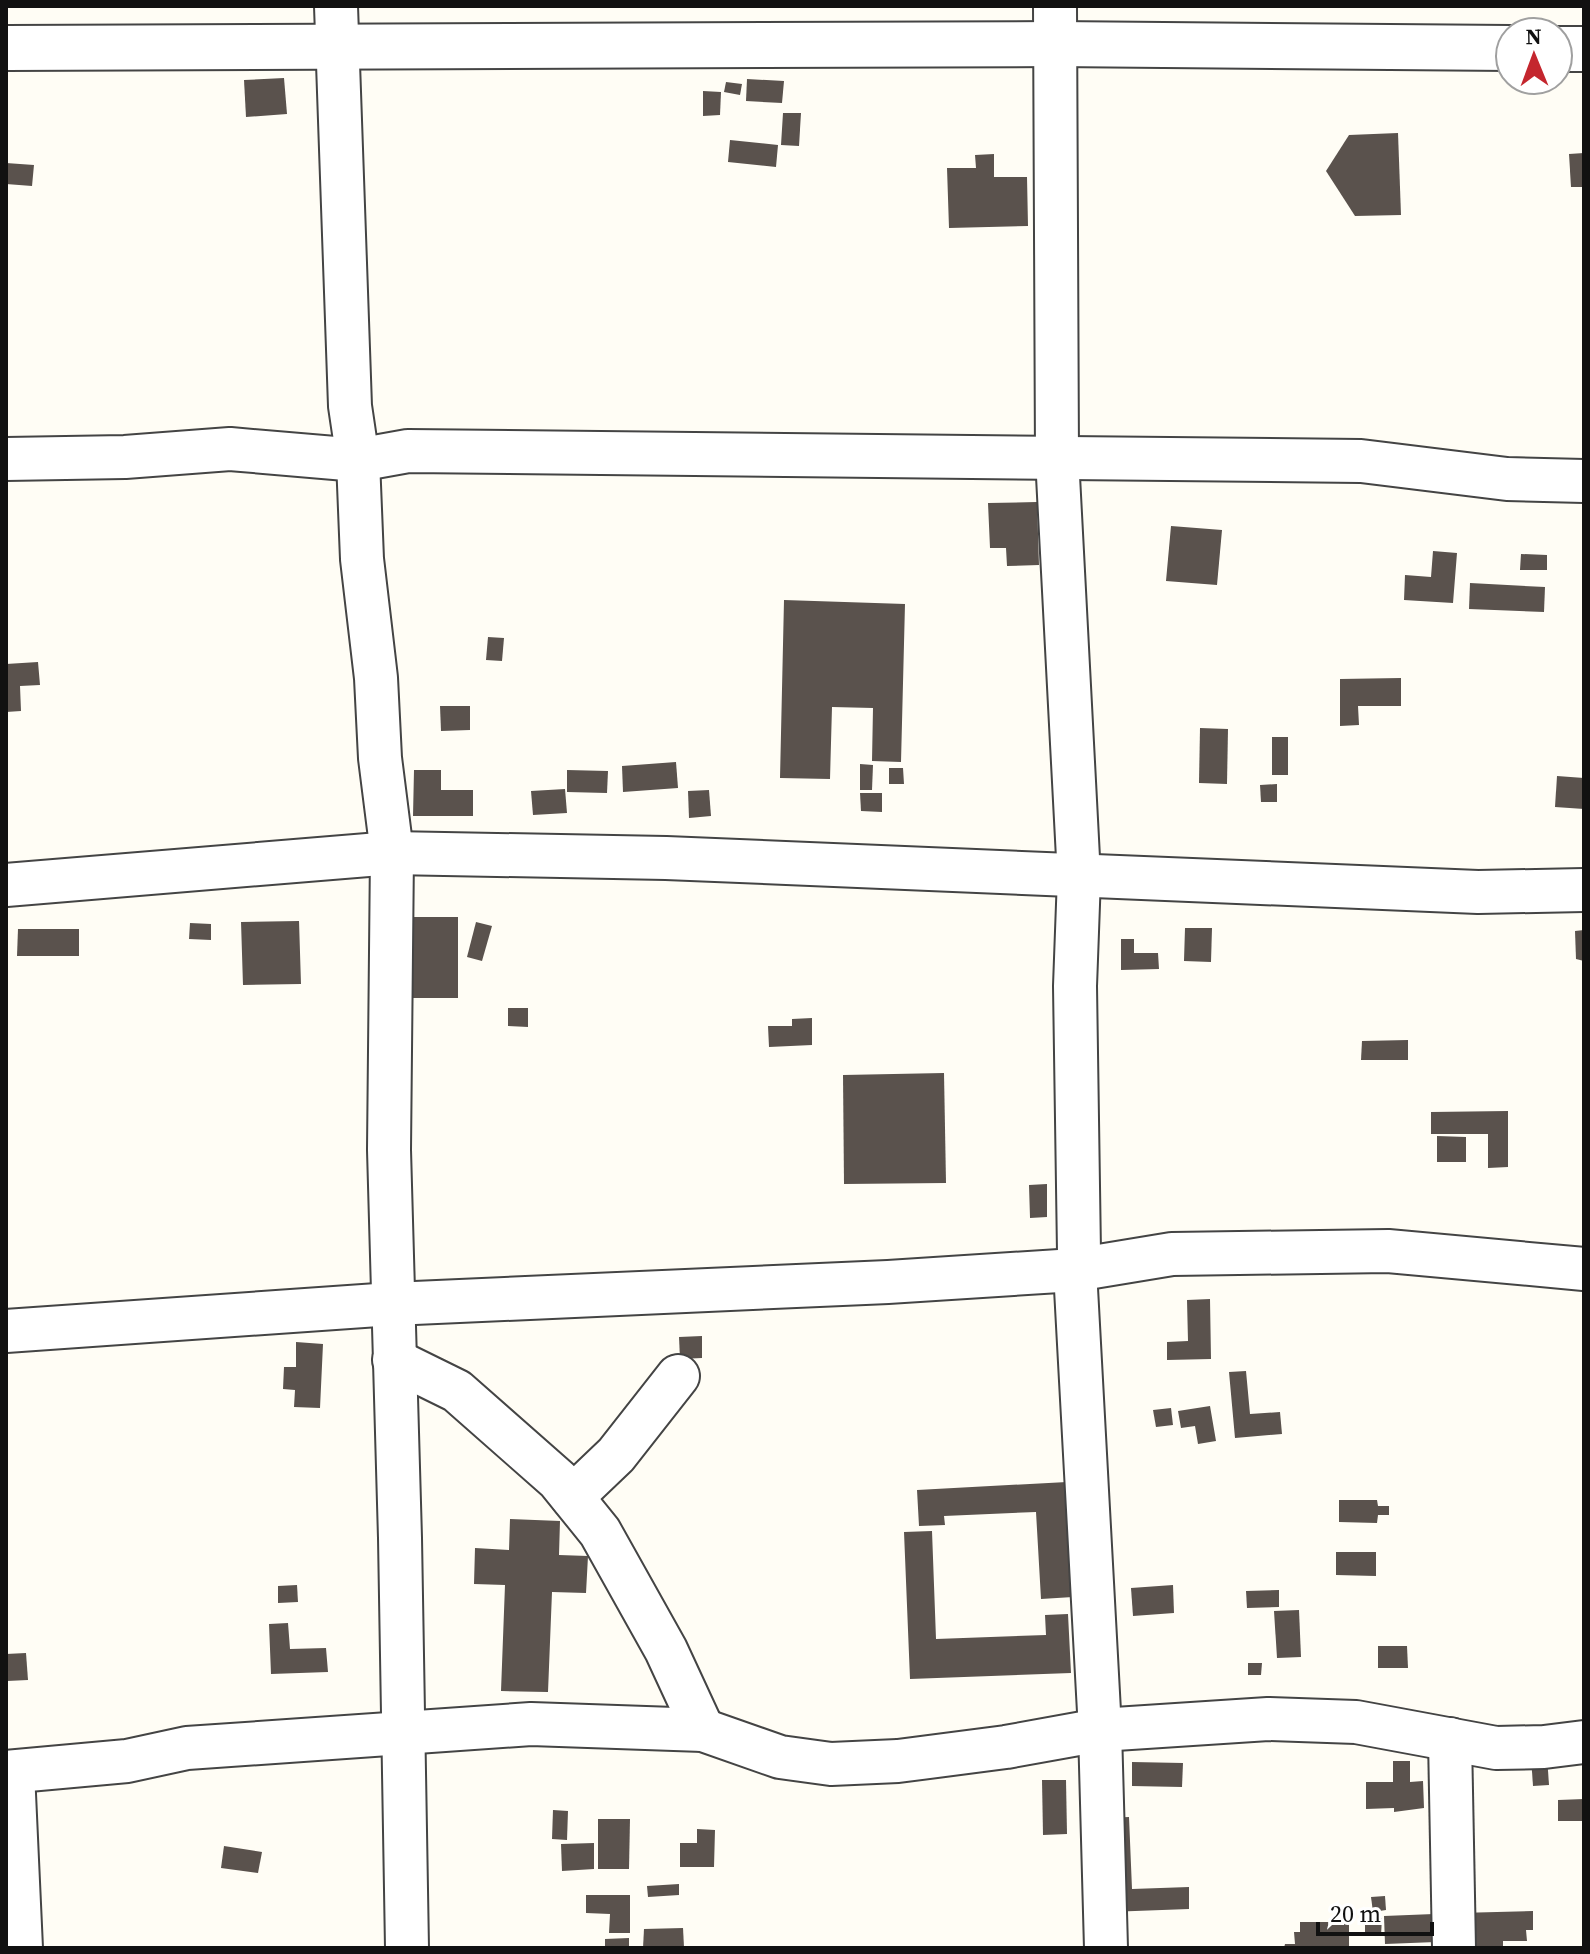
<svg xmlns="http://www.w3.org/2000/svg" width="1590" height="1954" font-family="'Source Serif 4',serif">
<rect width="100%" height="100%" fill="#fffdf5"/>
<g fill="#5a524d">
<polygon points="284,78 287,114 246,117 244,80"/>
<polygon points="747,79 784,81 782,103 746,101"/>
<polygon points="726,82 742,84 740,95 724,92"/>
<polygon points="703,91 721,92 720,115 703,116"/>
<polygon points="783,113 801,113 799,146 781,145"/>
<polygon points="1398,133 1401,215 1355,216 1326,171 1349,135"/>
<polygon points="730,140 778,145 776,167 728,162"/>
<polygon points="1584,153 1584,187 1571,187 1569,154"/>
<polygon points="994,154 994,177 1027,177 1028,226 949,228 947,168 976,168 975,155"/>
<polygon points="6,163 34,165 32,186 6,184"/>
<polygon points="1037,502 1039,565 1007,566 1006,548 990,548 988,503"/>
<polygon points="1171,526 1222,530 1217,585 1166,581"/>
<polygon points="1433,551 1457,553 1453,603 1404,600 1405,575 1431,577"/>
<polygon points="1521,554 1547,555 1547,570 1520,570"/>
<polygon points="1470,583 1545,587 1544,612 1469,609"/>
<polygon points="784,600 905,604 901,762 872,761 873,708 832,707 830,779 780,778"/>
<polygon points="488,637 504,638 502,661 486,660"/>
<polygon points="38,662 40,685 20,686 21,711 6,712 6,664"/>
<polygon points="1401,678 1401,706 1358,706 1359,725 1340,726 1340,679"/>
<polygon points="440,706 470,706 470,730 441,731"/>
<polygon points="1200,728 1228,729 1227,784 1199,783"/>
<rect x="1272" y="737" width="16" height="38"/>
<polygon points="676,762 678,788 623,792 622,766"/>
<polygon points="860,764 873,765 872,790 860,790"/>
<polygon points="889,768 903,768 904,784 889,784"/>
<polygon points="414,770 441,770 441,790 473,790 473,816 413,816"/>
<polygon points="567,770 608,771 607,793 567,792"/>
<polygon points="1557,776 1584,778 1584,809 1555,807"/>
<polygon points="1277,784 1277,802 1261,802 1260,785"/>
<polygon points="565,789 567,813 533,815 531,791"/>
<polygon points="709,790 711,816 689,818 688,791"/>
<polygon points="860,793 882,793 882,812 861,811"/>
<polygon points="409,917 458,917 458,998 408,998"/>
<polygon points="299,921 301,984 243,985 241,922"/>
<polygon points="476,922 492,926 482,961 467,957"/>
<polygon points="190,923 211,924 211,940 189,939"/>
<polygon points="1185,928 1212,928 1211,962 1184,961"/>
<polygon points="18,929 79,929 79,956 17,956"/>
<polygon points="1584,930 1584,961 1576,959 1575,931"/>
<polygon points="1121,939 1134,939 1134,953 1158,953 1159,969 1121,970"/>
<polygon points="508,1008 528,1008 528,1027 508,1026"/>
<polygon points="812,1018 812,1045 769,1047 768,1026 792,1026 792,1019"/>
<polygon points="1408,1040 1408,1060 1361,1060 1362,1041"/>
<polygon points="944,1073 946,1183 844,1184 843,1075"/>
<polygon points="1508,1111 1508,1167 1488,1168 1488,1134 1431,1134 1431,1112"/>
<polygon points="1437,1136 1466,1137 1466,1162 1437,1162"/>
<polygon points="1047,1184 1047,1217 1030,1218 1029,1185"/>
<polygon points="1210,1299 1211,1359 1167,1360 1167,1342 1188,1341 1187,1300"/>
<polygon points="702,1336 702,1358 680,1359 679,1337"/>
<polygon points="296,1342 323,1344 320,1408 294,1407 295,1390 283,1389 284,1367 296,1367"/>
<polygon points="1246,1371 1250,1414 1280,1412 1282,1434 1235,1438 1229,1372"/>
<polygon points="1210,1406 1216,1441 1198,1444 1195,1426 1181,1428 1178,1411"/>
<polygon points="1171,1408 1173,1425 1156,1427 1153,1410"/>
<polygon points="1067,1482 1073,1597 1041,1599 1036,1512 944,1516 945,1525 919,1526 917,1490"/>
<polygon points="1339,1500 1377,1500 1378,1506 1389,1506 1389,1515 1378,1515 1377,1523 1339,1522"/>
<polygon points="510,1519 560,1521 559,1555 588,1556 586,1593 552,1592 548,1692 501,1691 505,1585 474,1584 475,1548 509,1550"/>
<polygon points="932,1531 936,1639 1046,1635 1045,1615 1068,1614 1071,1673 910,1679 904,1532"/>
<polygon points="1336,1552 1376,1552 1376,1576 1336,1575"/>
<polygon points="297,1585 298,1602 278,1603 278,1586"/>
<polygon points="1173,1585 1174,1613 1133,1616 1131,1588"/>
<polygon points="1279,1590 1279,1607 1247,1608 1246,1591"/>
<polygon points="1299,1610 1301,1657 1277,1658 1274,1611"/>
<polygon points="288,1623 290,1649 326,1648 328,1672 271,1674 269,1624"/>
<polygon points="1378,1646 1407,1646 1408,1668 1378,1668"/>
<polygon points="26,1653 28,1680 7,1681 6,1654"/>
<polygon points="1248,1663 1262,1663 1261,1675 1248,1675"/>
<polygon points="1547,1756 1549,1785 1533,1786 1531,1757"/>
<polygon points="1393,1761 1410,1761 1410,1782 1423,1781 1424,1808 1394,1812 1394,1808 1366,1809 1366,1782 1393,1782"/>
<polygon points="1132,1762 1183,1763 1182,1787 1132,1786"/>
<polygon points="1042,1780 1066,1780 1067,1834 1043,1835"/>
<polygon points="1584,1799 1584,1821 1558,1821 1558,1800"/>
<polygon points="553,1810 568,1811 567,1840 552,1839"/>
<polygon points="1129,1817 1132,1889 1189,1887 1189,1909 1108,1912 1104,1818"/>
<polygon points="598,1819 630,1819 629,1869 598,1869"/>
<polygon points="697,1829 715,1830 714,1867 680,1867 680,1843 697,1843"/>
<polygon points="594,1843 594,1869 562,1871 561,1844"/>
<polygon points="224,1846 262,1852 258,1873 221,1868"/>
<polygon points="679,1884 679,1895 648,1897 647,1886"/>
<polygon points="586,1895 630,1895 630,1933 609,1933 610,1914 586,1913"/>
<polygon points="1385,1896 1386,1910 1373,1912 1371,1897"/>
<polygon points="1533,1911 1533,1930 1526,1930 1527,1941 1503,1941 1503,1947 1459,1948 1458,1913"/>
<polygon points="1434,1914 1436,1942 1385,1944 1384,1916"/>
<polygon points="1365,1917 1382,1918 1381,1935 1365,1935"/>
<polygon points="1300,1922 1349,1922 1349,1948 1284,1948 1285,1944 1295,1944 1294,1932 1300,1932"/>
<polygon points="683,1928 684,1947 643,1948 644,1929"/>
<polygon points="629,1938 629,1948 605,1948 605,1939"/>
</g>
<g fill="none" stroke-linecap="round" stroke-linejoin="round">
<defs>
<g id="minor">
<polyline points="336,6 350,406 358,460 362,559 376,678 380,758 392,853 389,1150 400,1538 407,1948"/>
<polyline points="1055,6 1057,457 1079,877 1075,986 1079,1252 1075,1270 1100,1730 1106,1948"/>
<polyline points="6,459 125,457 230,449 358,460 408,451 1361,461 1507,479 1584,481"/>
<polyline points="6,885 392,853 666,858 1478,892 1584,890"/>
<polyline points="6,1331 392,1304 888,1282 1075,1270 1172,1254 1388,1251 1584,1269"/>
<polyline points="394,1360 457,1391 558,1480 600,1532 666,1650 703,1730"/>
<polyline points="572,1497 616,1455 678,1376"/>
<polyline points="1450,1739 1454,1948"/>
<polyline points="6,1772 127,1761 187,1748 531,1724 703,1730 780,1757 831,1764 898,1761 1006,1747 1100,1730 1268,1719 1356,1722 1496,1748 1544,1747 1584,1742"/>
<polyline points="13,1772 21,1948"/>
</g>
<g id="tertiary">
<polyline points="6,48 1056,44 1510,48"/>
<polyline points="1558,49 1584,49"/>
</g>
</defs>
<use href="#minor" stroke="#444" stroke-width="46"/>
<use href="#tertiary" stroke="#444" stroke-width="48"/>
<use href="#minor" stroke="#fff" stroke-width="42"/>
<use href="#tertiary" stroke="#fff" stroke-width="44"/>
</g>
<rect width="1590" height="1954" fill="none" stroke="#111111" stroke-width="16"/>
<g transform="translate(1534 56) rotate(359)"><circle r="38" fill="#ffffff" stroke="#a0a0a0" stroke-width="2"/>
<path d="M0-6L14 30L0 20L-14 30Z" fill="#c4262e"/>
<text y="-12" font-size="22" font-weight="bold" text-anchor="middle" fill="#111111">N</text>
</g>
<path d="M1318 1922v12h114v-12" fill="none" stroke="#111111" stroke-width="4"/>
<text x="1330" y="1922" font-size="24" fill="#111111" stroke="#ffffff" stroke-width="6" paint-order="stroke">20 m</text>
</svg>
